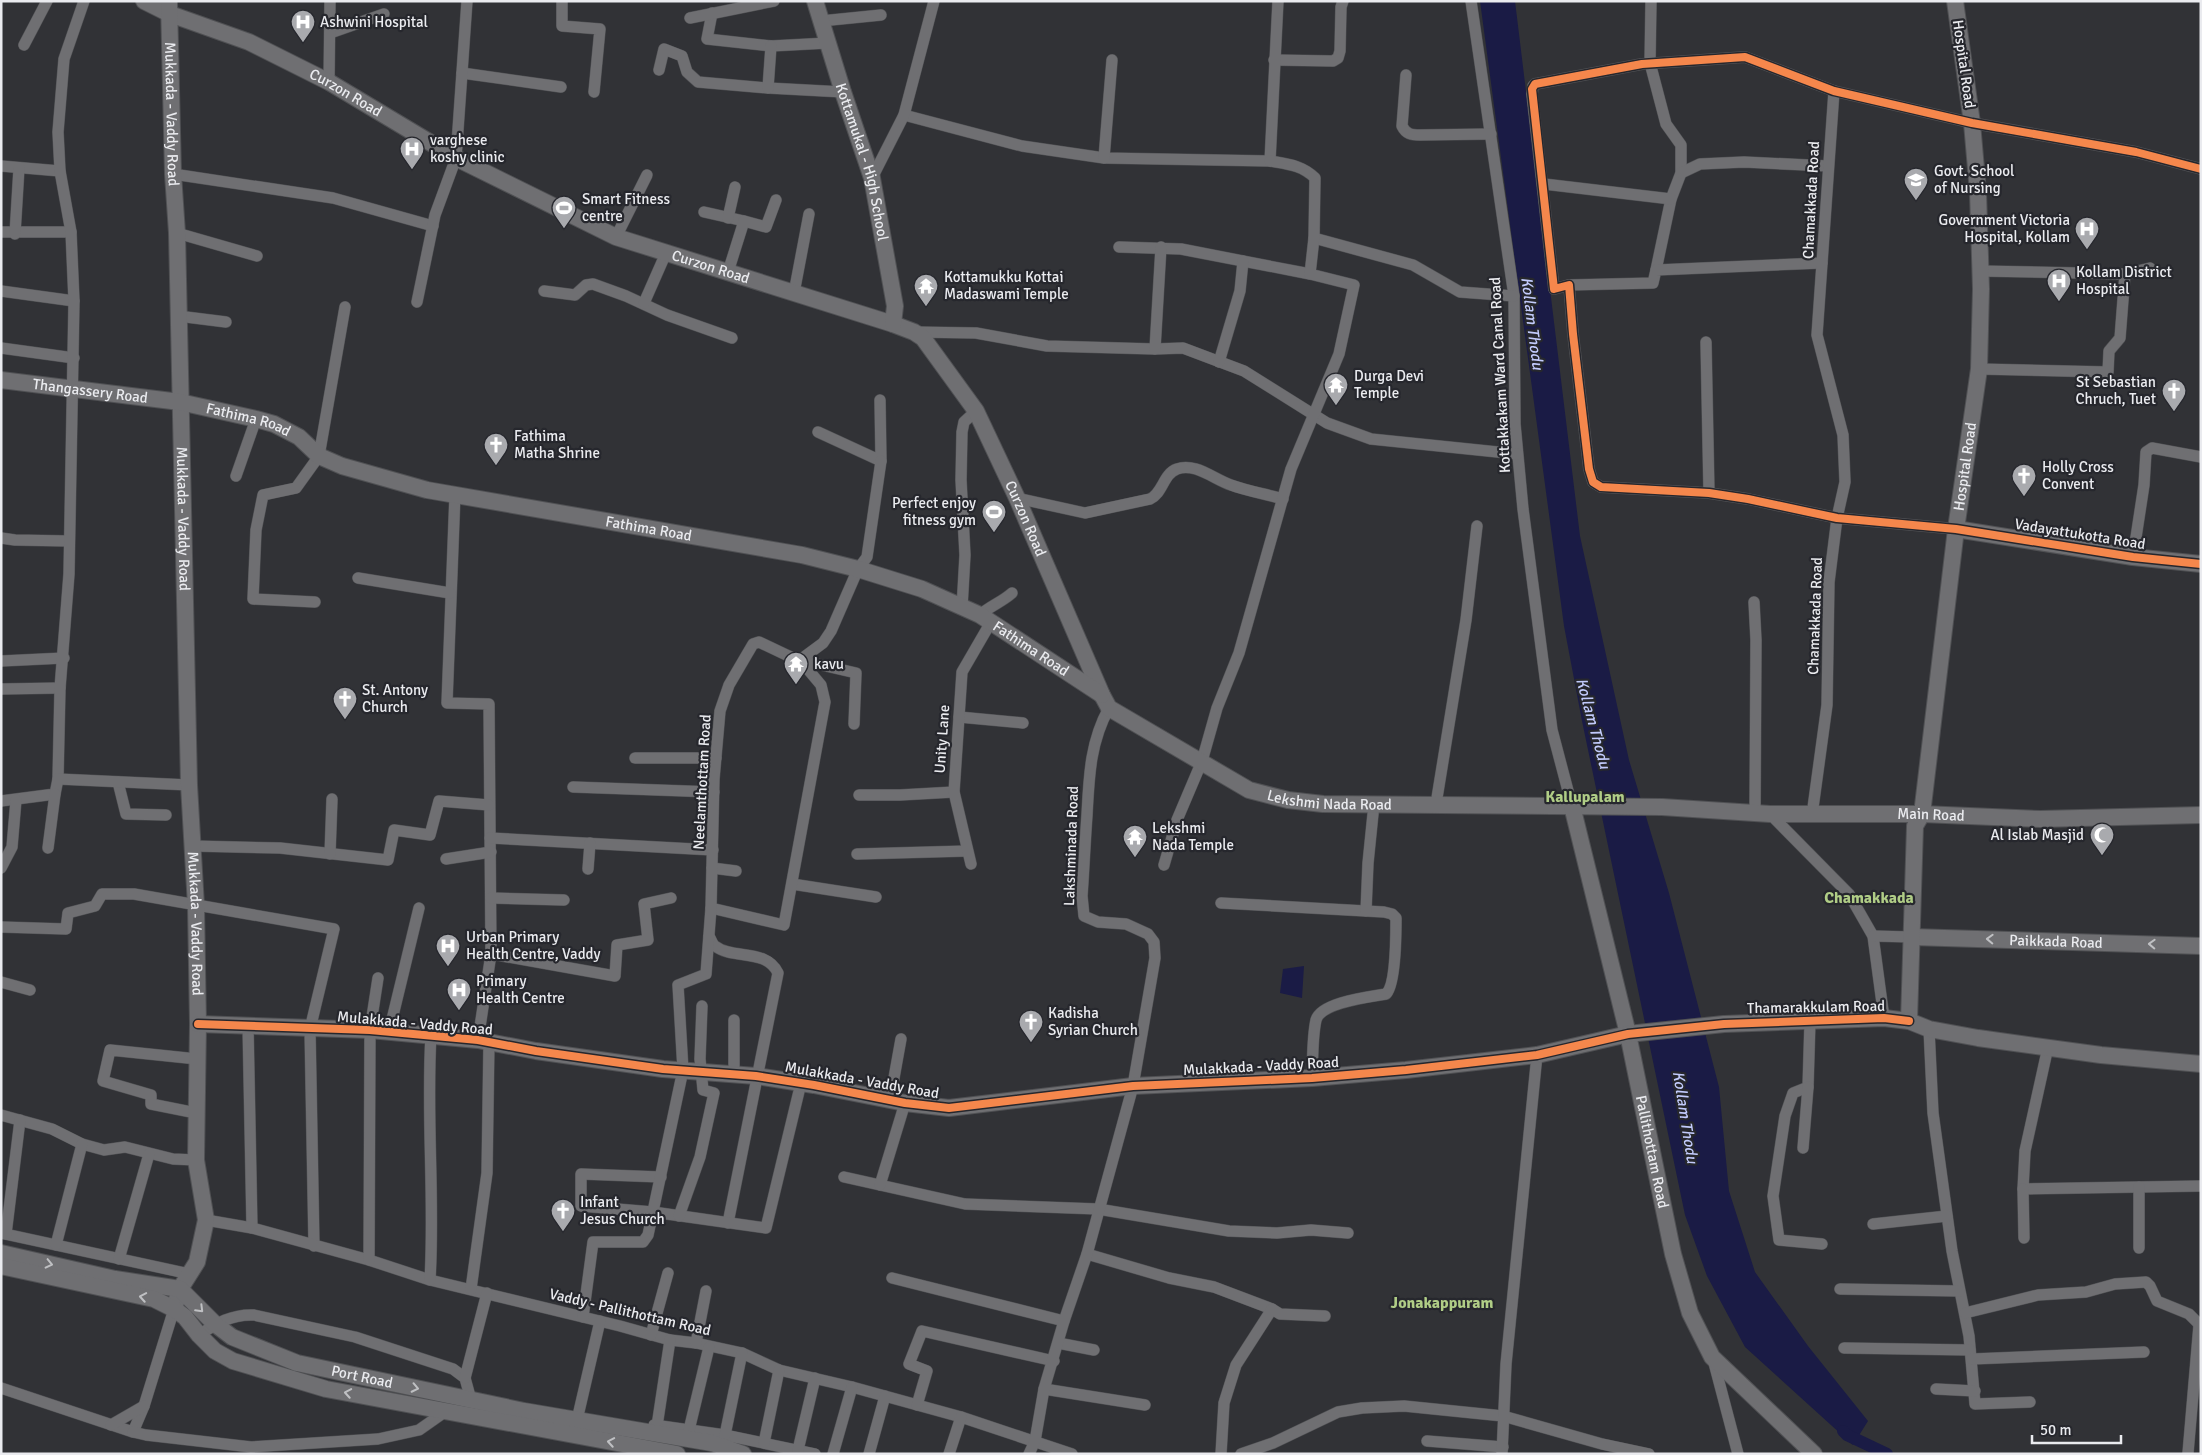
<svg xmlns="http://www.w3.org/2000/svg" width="2202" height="1455" font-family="Signika,sans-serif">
<rect width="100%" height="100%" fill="#313236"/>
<g fill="#1a1b45">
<polygon points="1480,1 1515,1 1580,536 1629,760 1669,893 1719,1087 1729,1191 1755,1272 1808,1346 1868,1421 1853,1445 1745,1347 1707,1276 1685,1215 1582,721 1564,626"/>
<polygon points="1304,966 1302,998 1280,993 1283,969"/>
</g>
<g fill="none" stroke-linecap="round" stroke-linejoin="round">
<polyline stroke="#1a1b45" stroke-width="12" points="1843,1431 1847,1435 1887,1454"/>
<defs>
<g id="street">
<polyline points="562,1 562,26 600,29 594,92"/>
<polyline points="1471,1 1514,296 1515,424 1523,509 1552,730 1572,806"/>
<polyline points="1651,1 1650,63 1666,124 1681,145 1681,173 1671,199 1656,270"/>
<polyline points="712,13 707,39 771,46 828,43"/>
<polyline points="690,18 774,1"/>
<polyline points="821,21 881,15"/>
<polyline points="330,33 384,14"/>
<polyline points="24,45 47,1"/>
<polyline points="1274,60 1333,61 1338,58 1340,51 1341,7 1343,1"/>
<polyline points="659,70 664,49 682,56 687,72 698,82 768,88 843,92"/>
<polyline points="462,73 561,87"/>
<path d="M1406 75 1402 126C1406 134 1411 135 1420 135L1491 134"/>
<polyline points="329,82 330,1"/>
<polyline points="768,88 771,46"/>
<polyline points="904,115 1022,146 1104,158 1270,161 1278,1"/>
<polyline points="1104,158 1112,60"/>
<polyline points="1,166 60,171"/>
<polyline points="1681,173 1700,164 1744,162 1828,166"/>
<polyline points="173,174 333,198 433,226"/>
<polyline points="872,178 904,115 934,1"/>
<polyline points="1544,184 1671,199"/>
<polyline points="704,212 744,221"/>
<polyline points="728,218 735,187"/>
<polyline points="1,232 71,232"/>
<polyline points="177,233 257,256"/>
<polyline points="15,234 19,168"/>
<polyline points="616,237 647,175"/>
<polyline points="1314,238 1413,265 1460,292 1514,296"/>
<polyline points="1119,247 1181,249 1310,274"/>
<polyline points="1980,271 2125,274"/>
<polyline points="728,272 744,221 766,227 776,200"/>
<polyline points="1569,285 1653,283 1656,270 1822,263"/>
<polyline points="1,291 74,301"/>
<polyline points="544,291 575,295 586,285 593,284 626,296 667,315 732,338"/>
<polyline points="794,293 809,214"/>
<polyline points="417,302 435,215 456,158 467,1"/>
<polyline points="644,303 666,253"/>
<polyline points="178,316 226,322"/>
<polyline points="914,332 976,333 1047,346 1155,349 1183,348 1244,371 1327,423 1371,439 1517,454"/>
<polyline points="1706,342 1709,493"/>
<polyline points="1,348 74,358"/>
<polyline points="1155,349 1161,247"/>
<polyline points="1219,362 1240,291 1243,261"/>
<polyline points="1979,369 2108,372 2109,351 2120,338 2125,274 2150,268"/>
<polyline points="818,432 881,461 880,400"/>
<polyline points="236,476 256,419"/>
<polyline points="455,494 447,703 489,704 491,954 478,1040"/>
<path d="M1017 498 1085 513 1150 499C1163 493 1163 474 1177 469 1195 462 1215 480 1231 485 1247 491 1266 494 1283 499"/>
<polyline points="1956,529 1837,518 1748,499 1709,493 1601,487 1593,482 1589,469 1573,334 1569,285 1554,289 1532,94 1533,86 1535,84 1642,64 1745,57 1834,91 1972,123 2136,152 2201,169"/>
<polyline points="1,538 15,540 69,541"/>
<polyline points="2133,557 2144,485 2146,452 2152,448 2201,457"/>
<polyline points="358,578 450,593"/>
<polyline points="315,602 253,599 256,530 263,495 296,488 319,456 345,307"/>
<polyline points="1754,602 1756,640 1755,813"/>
<polyline points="962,608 965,555 961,480 962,432 964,422 976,411"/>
<path d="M980 615C990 606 1002 602 1012 593"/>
<polyline points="800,660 856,673 854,724"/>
<polyline points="1,661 64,658"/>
<polyline points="1,689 60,688"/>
<polyline points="959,717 1023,723"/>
<polyline points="635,758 716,758"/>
<polyline points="58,779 60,688 69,574 74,301 71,232 60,171 58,132 64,59 84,1"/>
<polyline points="118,782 126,814 166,815"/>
<polyline points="573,787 714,792"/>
<polyline points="859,795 900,795 954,792"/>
<polyline points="1,801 55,794 58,779 189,785"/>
<polyline points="1436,804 1466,620 1477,526"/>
<polyline points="1770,814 1849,894 1873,936 1884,1018"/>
<polyline points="1812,815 1827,705 1829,582 1837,518 1845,482 1843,435 1817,335 1834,91"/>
<polyline points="490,838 713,850"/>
<polyline points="193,846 280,848 388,860 394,830 430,835 439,801 489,805"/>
<polyline points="48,848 55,794"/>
<polyline points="330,854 332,799"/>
<polyline points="857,854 967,851"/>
<polyline points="446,859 491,852"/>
<polyline points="971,864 954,792 962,672 991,622"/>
<path d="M1164 865 1177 820 1202 761 1217 708 1239 653 1291 469 1339 354 1354 285 1310 274 1314 238 1315 178C1302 165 1287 164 1270 161"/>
<polyline points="1,868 12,847 16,800"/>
<polyline points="712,868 736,871"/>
<polyline points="588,869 590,843"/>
<polyline points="792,884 876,897"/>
<polyline points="491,898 564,900"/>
<path d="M1221 903 1384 912 1392 914 1396 918C1396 934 1396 985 1386 994 1369 997 1321 1002 1316 1020 1312 1038 1313 1060 1312 1078"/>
<polyline points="711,908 784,925 825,702 821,685 800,660"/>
<polyline points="1366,911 1368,863 1374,804"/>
<polyline points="1,927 66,929 68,913 95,906 102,894 134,894 334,929 310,1029 314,1246"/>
<path d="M709 936C711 939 712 944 715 946 733 960 766 948 778 973L728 1223"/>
<polyline points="1873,936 1912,937"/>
<polyline points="491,954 615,976 617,945 648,940 644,904 671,898"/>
<polyline points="1,982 30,990"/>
<polyline points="1810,1021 1808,1087 1793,1093 1785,1116 1773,1196 1779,1240 1822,1244"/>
<polyline points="248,1025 252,1228"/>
<polyline points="1929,1029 1933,1113 1952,1251 1969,1336 1975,1404 2030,1402"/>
<polyline points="389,1032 419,908"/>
<polyline points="2048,1047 2025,1151 2023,1189 2201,1186"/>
<polyline points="734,1074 734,1020"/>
<polyline points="890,1100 901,1039"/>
<polyline points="196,1113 151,1104 151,1095 103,1081 110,1050 197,1059"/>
<polyline points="1,1115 52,1129 82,1144 104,1150 125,1147 173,1159 196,1160"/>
<polyline points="1803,1148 1808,1087"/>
<polyline points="661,1177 581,1174 581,1206 653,1212 766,1228 801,1083"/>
<polyline points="844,1177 965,1204 1098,1209 1229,1231 1277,1233 1311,1230 1348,1233"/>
<polyline points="880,1185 905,1103"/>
<polyline points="2023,1189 2024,1238"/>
<polyline points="679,1216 700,1157 714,1093 703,1090 700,1059 702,1006"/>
<polyline points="206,1220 252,1228 369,1260 430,1280 620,1326 670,1340 696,1343 742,1353 779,1370 852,1387 961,1417 1072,1454"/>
<polyline points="1873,1224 1947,1216"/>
<polyline points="1,1233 190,1274"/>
<polyline points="6,1234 20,1120"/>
<polyline points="56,1245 82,1144"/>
<polyline points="2139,1248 2139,1187"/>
<polyline points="1087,1254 1169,1278 1214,1287 1272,1309"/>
<polyline points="119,1259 149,1154"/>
<polyline points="369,1260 370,1030 378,978"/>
<polyline points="892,1278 1064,1321"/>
<path d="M430 1280C435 1198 426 1117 431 1035"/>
<polyline points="471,1289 487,1173 489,1041"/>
<polyline points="1840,1289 1959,1291"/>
<polyline points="1965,1313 2038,1295 2086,1292 2115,1284 2146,1282 2150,1286 2157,1301 2189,1314 2201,1326"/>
<polyline points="583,1317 593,1242 643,1242 648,1235 683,1070 678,985 706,974 711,908 714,779 720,711 729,685 753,644 759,642 797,660 800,660 823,643 831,631 858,569 867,557 881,461"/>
<path d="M199 1335C217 1323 232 1314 254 1315L355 1337 453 1369 465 1378 471 1400"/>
<polyline points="651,1335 668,1273"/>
<polyline points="696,1343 706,1291"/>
<polyline points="1058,1343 1094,1350"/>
<polyline points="1844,1348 1970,1350"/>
<polyline points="1713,1359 1738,1454"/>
<polyline points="1972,1359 2144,1352"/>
<polyline points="465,1378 487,1293"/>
<polyline points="1,1388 133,1432 144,1406 174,1309"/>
<polyline points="1044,1389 1145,1405"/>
<polyline points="1936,1389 1975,1391"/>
<polyline points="917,1405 927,1371 909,1364 922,1331 1054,1361"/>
<polyline points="577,1420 600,1321"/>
<polyline points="111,1425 144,1406"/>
<polyline points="654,1425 725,1435 815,1454"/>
<polyline points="657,1426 670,1340"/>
<polyline points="689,1430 709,1347"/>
<polyline points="133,1432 146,1435 251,1447 378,1439 419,1430 446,1411"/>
<polyline points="725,1435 742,1353"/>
<polyline points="1427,1441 1503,1447"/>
<polyline points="764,1443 779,1370"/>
<polyline points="798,1450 815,1378"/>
<polyline points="2188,1453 2199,1325"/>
<polyline points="833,1454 852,1387"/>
<polyline points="869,1454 885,1396"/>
<polyline points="949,1454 961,1417"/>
<path d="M1029 1454 1035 1441 1044 1389 1064 1321 1087 1254 1133 1086 1155 958 1154 942 1148 934 1126 924 1098 922 1084 916 1082 896C1084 869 1085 842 1087 815 1089 777 1090 742 1109 708"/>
<polyline points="1221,1454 1224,1403 1236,1365 1272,1309 1280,1314 1325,1316"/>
<polyline points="1241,1454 1273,1443 1338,1412 1362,1408 1404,1406 1503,1416 1602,1444 1649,1454"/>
<polyline points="1502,1454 1506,1364 1537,1055"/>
</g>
<g id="secondary">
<path id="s1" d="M144 1 170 14 249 42 329 82 456 158 616 237 893 324 914 332 923 338 976 411 1017 498 1102 695 1109 708 1249 790 1288 800 1323 804 1662 807 1770 814H1922L2040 819 2201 815"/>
<path id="s2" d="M815 1 843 92 872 178 895 306 893 324"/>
<path id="s3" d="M169 3 173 174 177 233 189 785 196 906 198 1024 196 1160 206 1220 197 1262 180 1289 174 1309"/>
<path id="s4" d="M1 380 180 402 256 419 274 424 299 437 319 456 342 466 427 490 802 555 858 569 922 589 980 615 1102 695"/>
<polyline points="1956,529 2133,557 2201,564"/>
<path id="s5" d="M1572 806 1628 1034 1673 1254 1690 1313 1712 1357 1814 1454"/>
<path id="s6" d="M1912 937 2201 946"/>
<path id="s7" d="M1909 1021 1915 826 1922 814 1956 529 1979 369 1981 289 1978 192 1972 123 1955 1"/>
<polyline points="198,1024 370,1030 478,1040 536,1051 663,1069 756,1076 814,1085 905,1103 949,1108 1133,1086 1312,1078 1406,1070 1537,1055 1628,1034 1724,1024 1884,1018 1909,1021 1929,1029 1978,1038 2101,1055 2201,1064"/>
<path id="s8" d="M1 1253 115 1279 180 1289 215 1324 232 1337 297 1363 524 1411 712 1443 743 1454"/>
<polyline points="1,1266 154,1299 174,1309 185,1317 199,1335 215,1351 233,1361 326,1389 677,1454"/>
</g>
</defs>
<use href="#street" stroke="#505154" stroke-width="12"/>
<use href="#secondary" stroke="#505154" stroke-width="18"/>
<use href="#street" stroke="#6f6f72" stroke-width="11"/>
<use href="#secondary" stroke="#6f6f72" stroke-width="16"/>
<defs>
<g id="cycleway">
<polyline points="2201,169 2136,152 1972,123 1834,91 1745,57 1642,64 1535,84 1532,89 1554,289 1569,285 1573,334 1589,469 1593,482 1601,487 1709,493 1748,499 1837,518 1956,529 2133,557 2201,564"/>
<polyline points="198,1024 370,1030 478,1040 536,1051 663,1069 756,1076 814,1085 905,1103 949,1108 1133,1086 1312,1078 1406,1070 1537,1055 1628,1034 1724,1024 1884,1018 1909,1021"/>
</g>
</defs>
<use href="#cycleway" stroke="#26272d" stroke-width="11"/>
<use href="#cycleway" stroke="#f5874c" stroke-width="8"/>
</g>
<defs><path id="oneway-chevron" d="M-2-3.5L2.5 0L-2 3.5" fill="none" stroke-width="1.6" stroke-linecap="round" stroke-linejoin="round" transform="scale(1.25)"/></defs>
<g stroke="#bfc0c3">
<use href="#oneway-chevron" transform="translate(1990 939) rotate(-178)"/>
<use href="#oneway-chevron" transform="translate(2152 944) rotate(-178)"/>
<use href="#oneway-chevron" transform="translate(49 1264) rotate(13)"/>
<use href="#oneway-chevron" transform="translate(143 1297) rotate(-170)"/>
<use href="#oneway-chevron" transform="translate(200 1309) rotate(45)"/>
<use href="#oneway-chevron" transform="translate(415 1388) rotate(12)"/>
<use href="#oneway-chevron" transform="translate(348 1393) rotate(-170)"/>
<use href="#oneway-chevron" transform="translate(611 1442) rotate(-170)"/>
</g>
<defs>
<symbol id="hospital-pin" viewBox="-11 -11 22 30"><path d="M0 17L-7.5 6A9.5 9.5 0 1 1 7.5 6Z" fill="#a9aaae" stroke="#26272d"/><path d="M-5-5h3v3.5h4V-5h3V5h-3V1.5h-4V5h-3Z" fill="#fff"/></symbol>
<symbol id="university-pin" viewBox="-11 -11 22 30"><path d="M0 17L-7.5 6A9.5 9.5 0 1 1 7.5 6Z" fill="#a9aaae" stroke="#26272d"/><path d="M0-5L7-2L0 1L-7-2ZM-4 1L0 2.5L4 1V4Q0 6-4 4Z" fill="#fff"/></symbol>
<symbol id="stadium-pin" viewBox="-11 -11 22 30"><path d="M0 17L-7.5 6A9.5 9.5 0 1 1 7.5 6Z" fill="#a9aaae" stroke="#26272d"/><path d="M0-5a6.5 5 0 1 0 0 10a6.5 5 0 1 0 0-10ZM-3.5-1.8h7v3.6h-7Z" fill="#fff"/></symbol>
<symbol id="temple-pin" viewBox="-11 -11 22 30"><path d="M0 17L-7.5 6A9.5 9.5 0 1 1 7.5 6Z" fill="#a9aaae" stroke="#26272d"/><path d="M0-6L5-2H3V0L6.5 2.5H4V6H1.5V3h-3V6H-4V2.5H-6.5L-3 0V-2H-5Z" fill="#fff"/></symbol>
<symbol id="church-pin" viewBox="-11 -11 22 30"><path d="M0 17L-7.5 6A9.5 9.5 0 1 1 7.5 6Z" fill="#a9aaae" stroke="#26272d"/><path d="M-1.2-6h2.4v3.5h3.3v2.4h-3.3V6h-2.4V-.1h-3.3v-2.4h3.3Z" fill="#fff"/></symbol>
<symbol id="mosque-pin" viewBox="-11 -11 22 30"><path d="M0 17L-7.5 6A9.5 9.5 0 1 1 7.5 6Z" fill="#a9aaae" stroke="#26272d"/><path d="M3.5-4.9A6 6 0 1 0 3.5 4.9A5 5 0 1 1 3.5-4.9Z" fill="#fff"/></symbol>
</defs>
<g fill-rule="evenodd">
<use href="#hospital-pin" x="289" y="8" width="28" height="38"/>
<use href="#hospital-pin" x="398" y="135" width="28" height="38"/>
<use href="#university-pin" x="1902" y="166" width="28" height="38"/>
<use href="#stadium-pin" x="550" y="194" width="28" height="38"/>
<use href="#hospital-pin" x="2073" y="215" width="28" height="38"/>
<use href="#hospital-pin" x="2045" y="267" width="28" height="38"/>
<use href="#temple-pin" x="912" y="272" width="28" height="38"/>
<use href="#temple-pin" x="1322" y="371" width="28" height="38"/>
<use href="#church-pin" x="2160" y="377" width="28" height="38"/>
<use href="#church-pin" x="482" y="431" width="28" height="38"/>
<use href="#church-pin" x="2010" y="462" width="28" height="38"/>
<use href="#stadium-pin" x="980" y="498" width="28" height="38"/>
<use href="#temple-pin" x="782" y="650" width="28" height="38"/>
<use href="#church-pin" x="331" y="685" width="28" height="38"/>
<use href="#mosque-pin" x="2088" y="821" width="28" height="38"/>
<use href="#temple-pin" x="1121" y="823" width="28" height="38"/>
<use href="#hospital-pin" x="434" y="932" width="28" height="38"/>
<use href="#hospital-pin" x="445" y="976" width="28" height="38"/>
<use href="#church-pin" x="1017" y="1008" width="28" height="38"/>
<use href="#church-pin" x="549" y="1197" width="28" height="38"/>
</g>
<g text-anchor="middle" stroke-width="4.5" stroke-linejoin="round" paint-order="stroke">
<g font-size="15" fill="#eaebef" stroke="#26272d" text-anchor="start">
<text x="320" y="27">Ashwini Hospital</text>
<text x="430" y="145">varghese<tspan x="430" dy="17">koshy clinic</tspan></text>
<text x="1934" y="176">Govt. School<tspan x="1934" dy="17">of Nursing</tspan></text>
<text x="582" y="204">Smart Fitness<tspan x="582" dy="17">centre</tspan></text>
<text x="2070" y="225" text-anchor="end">Government Victoria<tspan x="2070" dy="17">Hospital, Kollam</tspan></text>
<text x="2076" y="277">Kollam District<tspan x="2076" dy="17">Hospital</tspan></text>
<text x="944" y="282">Kottamukku Kottai<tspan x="944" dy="17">Madaswami Temple</tspan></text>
<text x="1354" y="381">Durga Devi<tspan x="1354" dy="17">Temple</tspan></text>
<text x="2156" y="387" text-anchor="end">St Sebastian<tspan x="2156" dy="17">Chruch, Tuet</tspan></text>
<text x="514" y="441">Fathima<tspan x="514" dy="17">Matha Shrine</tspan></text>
<text x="2042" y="472">Holly Cross<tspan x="2042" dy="17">Convent</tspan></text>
<text x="976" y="508" text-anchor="end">Perfect enjoy<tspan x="976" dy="17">fitness gym</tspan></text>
<text x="814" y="669">kavu</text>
<text x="362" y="695">St. Antony<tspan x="362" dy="17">Church</tspan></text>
<text x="1152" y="833">Lekshmi<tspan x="1152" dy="17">Nada Temple</tspan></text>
<text x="2084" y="840" text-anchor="end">Al Islab Masjid</text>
<text x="466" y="942">Urban Primary<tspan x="466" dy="17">Health Centre, Vaddy</tspan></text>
<text x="476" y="986">Primary<tspan x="476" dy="17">Health Centre</tspan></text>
<text x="1048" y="1018">Kadisha<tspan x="1048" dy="17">Syrian Church</tspan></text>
<text x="580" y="1207">Infant<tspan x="580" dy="17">Jesus Church</tspan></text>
</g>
<g font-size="15" fill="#eaebef" stroke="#26272d">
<text transform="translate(1964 64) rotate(82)" y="5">Hospital Road</text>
<text dy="5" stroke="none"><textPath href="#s1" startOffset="222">Curzon Road</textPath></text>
<text dy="5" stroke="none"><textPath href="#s3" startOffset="111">Mukkada - Vaddy Road</textPath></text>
<text dy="5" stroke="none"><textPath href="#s2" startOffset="168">Kottamukal - High School</textPath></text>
<text transform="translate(1811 200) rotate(-87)" y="5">Chamakkada Road</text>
<text dy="5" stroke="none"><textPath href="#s1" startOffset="628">Curzon Road</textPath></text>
<text transform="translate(1500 375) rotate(-93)" y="5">Kottakkakam Ward Canal Road</text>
<text dy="5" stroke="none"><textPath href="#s4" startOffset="90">Thangassery Road</textPath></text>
<text dy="5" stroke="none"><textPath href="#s4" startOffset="251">Fathima Road</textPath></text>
<text dy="5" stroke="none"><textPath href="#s7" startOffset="559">Hospital Road</textPath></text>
<text dy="5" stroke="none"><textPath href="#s3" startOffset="516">Mukkada - Vaddy Road</textPath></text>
<text dy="5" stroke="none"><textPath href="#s1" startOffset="1061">Curzon Road</textPath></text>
<text dy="5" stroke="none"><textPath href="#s4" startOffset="671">Fathima Road</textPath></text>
<text transform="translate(2080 534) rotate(9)" y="5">Vadayattukotta Road</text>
<text transform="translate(1815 616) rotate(-88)" y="5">Chamakkada Road</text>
<text dy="5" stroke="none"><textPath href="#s4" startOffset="1076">Fathima Road</textPath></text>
<text transform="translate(942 739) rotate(-86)" y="5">Unity Lane</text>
<text transform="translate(702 782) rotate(-87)" y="5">Neelamthottam Road</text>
<text dy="5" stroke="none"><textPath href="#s1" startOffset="1512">Lekshmi Nada Road</textPath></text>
<text dy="5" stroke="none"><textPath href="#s1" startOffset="2114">Main Road</textPath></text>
<text transform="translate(1071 846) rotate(-88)" y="5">Lakshminada Road</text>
<text dy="5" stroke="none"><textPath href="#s3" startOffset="921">Mukkada - Vaddy Road</textPath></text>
<text dy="5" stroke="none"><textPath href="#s6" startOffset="144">Paikkada Road</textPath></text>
<text transform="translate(1816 1007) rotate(-1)" y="5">Thamarakkulam Road</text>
<text transform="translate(415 1023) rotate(5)" y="5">Mulakkada - Vaddy Road</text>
<text transform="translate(1261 1066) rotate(-3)" y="5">Mulakkada - Vaddy Road</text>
<text transform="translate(862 1080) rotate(10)" y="5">Mulakkada - Vaddy Road</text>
<text dy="5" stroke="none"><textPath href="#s5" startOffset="355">Pallithottam Road</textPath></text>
<text transform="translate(630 1312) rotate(13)" y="5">Vaddy - Pallithottam Road</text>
<text dy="5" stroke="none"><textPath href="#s8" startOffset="390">Port Road</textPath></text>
</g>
<g font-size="16" font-style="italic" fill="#c2cbfc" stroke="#26272d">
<text transform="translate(1533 323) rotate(83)" y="6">Kollam Thodu</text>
<text transform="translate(1594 723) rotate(75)" y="6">Kollam Thodu</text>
<text transform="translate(1686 1117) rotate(81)" y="6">Kollam Thodu</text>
</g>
<g font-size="16" font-weight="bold" fill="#b0cd86" stroke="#26272d">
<text x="1585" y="802">Kallupalam</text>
<text x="1869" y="903">Chamakkada</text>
<text x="1442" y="1308">Jonakappuram</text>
</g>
</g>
<rect width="2202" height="1455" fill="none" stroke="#eaebef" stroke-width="5"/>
<path d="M2032 1435v8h89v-8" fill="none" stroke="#eaebef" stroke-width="2.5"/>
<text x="2040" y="1435" font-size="15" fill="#eaebef" stroke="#26272d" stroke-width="4" paint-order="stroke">50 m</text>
</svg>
